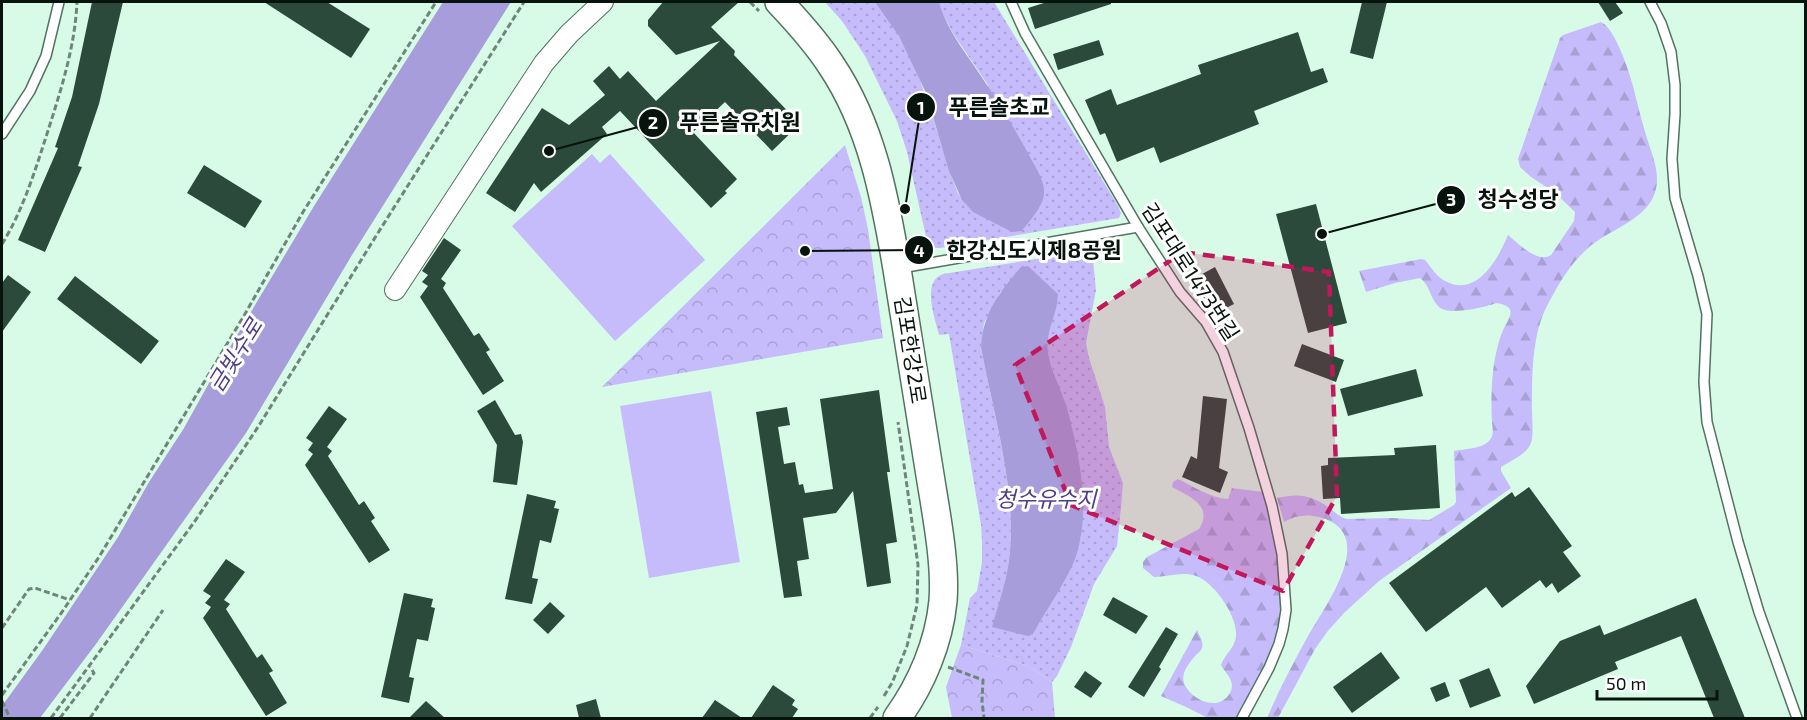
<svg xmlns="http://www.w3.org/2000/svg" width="1807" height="720" font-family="'Exo 2','Noto Sans KR',sans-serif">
<defs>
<pattern id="grass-dots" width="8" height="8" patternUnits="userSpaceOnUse" patternTransform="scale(1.5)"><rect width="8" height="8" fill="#c6bcfb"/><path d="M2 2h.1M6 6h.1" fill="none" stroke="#a9a1d6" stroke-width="1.8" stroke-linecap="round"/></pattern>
<pattern id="forest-firs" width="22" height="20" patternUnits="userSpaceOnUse" patternTransform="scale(1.5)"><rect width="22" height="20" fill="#c6bcfb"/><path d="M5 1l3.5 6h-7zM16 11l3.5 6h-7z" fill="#a9a1d6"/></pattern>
<pattern id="park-crowns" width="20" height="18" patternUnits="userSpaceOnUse" patternTransform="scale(1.5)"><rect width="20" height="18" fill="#c6bcfb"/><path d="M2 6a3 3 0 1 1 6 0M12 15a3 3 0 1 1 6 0" fill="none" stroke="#a9a1d6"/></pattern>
</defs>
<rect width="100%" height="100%" fill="#d8fbe8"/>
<g fill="url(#grass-dots)" fill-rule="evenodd">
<path d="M825 2H875C921 54 933 127 957 191 963 202 970 210 983 216L988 85 954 35 941 11 939 2H994L1117 204 1121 213 1119 218 940 248C927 248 928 243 925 232L907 152 897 121 865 56 842 21Z"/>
<path d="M1092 250 1096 290 1086 343 1089 358 1105 407 1109 447 1123 483 1121 507 1117 546 1094 584 1071 647 1057 676 1052 682 1028 666 961 645 970 598 977 591 982 562V542L981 525 949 334 939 335C935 318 921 282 943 274ZM1001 291 1058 298 1049 327 1047 342 1048 355 1072 429 1083 497 1081 536 1076 555 1069 570 1033 634 993 627C998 605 1006 583 1009 560 1018 492 993 414 981 347L984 323Z"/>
</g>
<g fill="url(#forest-firs)">
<path d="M1601 22C1615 28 1629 71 1633 86 1637 102 1641 119 1646 135 1650 149 1657 164 1657 179 1657 219 1610 227 1586 250 1569 265 1555 290 1545 310 1533 336 1532 371 1532 400 1531 411 1535 437 1530 445 1525 455 1510 461 1501 467V471L1511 488 1379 581 1344 613 1327 632 1315 649 1278 718H1267C1279 690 1293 663 1308 636 1324 607 1381 533 1319 517 1307 514 1295 515 1284 522L1277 498C1300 493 1311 495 1331 509 1336 513 1340 517 1347 519L1393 518 1429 520 1454 505 1456 502 1454 451C1464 449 1481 449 1489 441 1494 436 1493 429 1492 423 1491 401 1491 380 1495 358 1497 349 1499 339 1503 330 1509 318 1519 307 1497 303 1485 307 1447 317 1438 306 1430 298 1430 285 1420 278L1395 283 1366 292 1359 271 1421 259 1425 260C1431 267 1437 277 1445 281 1477 298 1498 259 1508 235 1518 243 1537 264 1551 255L1574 221 1575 212 1554 192 1531 177 1520 167 1518 159 1560 38 1563 35Z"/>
<path d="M1178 479C1193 486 1210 498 1228 499L1232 488 1263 492C1275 540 1289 595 1274 643 1265 670 1250 694 1237 718H1208L1186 707 1161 696 1197 630C1199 635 1204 642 1202 648 1201 651 1198 653 1196 655 1184 669 1176 680 1193 695 1199 700 1206 703 1214 703 1225 703 1235 691 1231 681 1229 675 1224 671 1221 665 1224 656 1232 650 1235 641 1242 622 1215 582 1196 576 1183 571 1167 577 1154 577L1143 568V562L1147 557 1199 529C1214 506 1189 496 1172 487L1173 482Z"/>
</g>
<g fill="url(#park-crowns)">
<polygon points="845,145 861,197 868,229 883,338 602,387"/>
<polygon points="961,645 1028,666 1052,682 1055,718 952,718 946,687"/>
</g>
<g fill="#c6bcfb">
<polygon points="592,154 600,163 610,154 705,260 615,341 512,226"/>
<polygon points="711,391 740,562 649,578 620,406"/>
</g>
<g fill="#a79ddb">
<polygon points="443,2 511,2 352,255 246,433 96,644 40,718 2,718 2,706 44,648 118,537 149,482 184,428 214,374 314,206"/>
<path d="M875 2H939C947 32 970 58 987 85 1002 107 1015 130 1028 153 1033 164 1044 178 1044 191 1045 205 1030 220 1022 231L1012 232 973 212 962 200 949 171 926 93 899 36Z"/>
<path d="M1028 266 1058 294C1058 314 1045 330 1048 352 1050 368 1062 392 1067 408 1079 454 1091 507 1077 553 1070 576 1048 607 1036 629L1033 634 1028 636 992 627C998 605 1006 583 1009 560 1018 493 993 413 981 347 983 312 1000 292 1021 267Z"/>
</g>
<g fill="#2c4a3b">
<polygon points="92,2 123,2 99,104 78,166 82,167 45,252 18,240 58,148 55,147 72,97"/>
<polygon points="264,2 327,2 370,29 351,58"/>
<polygon points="663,2 739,2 711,27 735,51 734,55 800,124 772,151 725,102 693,132 737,179 725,191 727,193 711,208 620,111 602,127 607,134 541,192 534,183 515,212 486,193 542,108 569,125 605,95 593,81 609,66 620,79 628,71 656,101 720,41 676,55 648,26 648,20"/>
<polygon points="1047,2 1111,2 1111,4 1035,29 1028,8"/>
<polygon points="1362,2 1387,2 1373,59 1350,53"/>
<polygon points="1598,2 1615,2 1623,13 1610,21"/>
<polygon points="1298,32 1311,72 1323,68 1328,82 1254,111 1259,124 1160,163 1154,147 1117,162 1105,133 1100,135 1085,100 1111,89 1117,105 1201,74 1198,65"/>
<polygon points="1099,40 1104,55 1058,70 1053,54"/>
<polygon points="204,165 262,201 245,228 187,193"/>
<polygon points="1316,204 1347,323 1308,333 1276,214"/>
<polygon points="444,238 461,250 441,279 446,283 443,288 474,336 479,333 490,350 486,352 504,381 483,395 420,297 428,286 422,282 428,275 422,271"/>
<polygon points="1215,267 1234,304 1212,315 1193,279"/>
<polygon points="8,275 31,292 2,332 2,283"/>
<polygon points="75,276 159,341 141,364 57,299"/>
<polygon points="1302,344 1344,360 1336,382 1294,366"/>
<polygon points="1416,369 1423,396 1348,416 1340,389"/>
<polygon points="879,390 890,472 887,472 897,542 886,544 891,583 867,587 853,491 836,513 803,518 809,559 797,561 802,596 784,598 756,412 787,407 790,425 778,427 784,464 795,462 799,485 803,484 805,493 833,489 820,399"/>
<polygon points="1203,396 1227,399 1219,468 1228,472 1220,493 1182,477 1191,456 1197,459"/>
<polygon points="495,400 515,435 521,434 523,442 517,485 493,482 497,445 477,411"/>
<polygon points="329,406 347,419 327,447 332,451 328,456 359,505 364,501 375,518 371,521 390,550 369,563 305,465 313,454 308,450 313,443 306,438"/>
<polygon points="1436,445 1440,508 1341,514 1340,498 1323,499 1321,466 1328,465 1328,458 1395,455 1394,448"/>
<polygon points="1529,487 1572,546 1563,552 1581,576 1558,593 1552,583 1546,588 1540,580 1502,608 1486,587 1426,632 1389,583 1512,492 1515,497"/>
<polygon points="527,494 556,501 554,508 559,509 551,543 540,540 532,578 538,579 532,604 505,599"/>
<polygon points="226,559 245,572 224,600 230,604 226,609 257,658 262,654 273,671 269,673 287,703 266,716 203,618 211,607 205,603 211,596 203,591"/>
<polygon points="404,593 433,599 431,607 435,608 428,641 417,639 409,677 414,678 409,703 381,697"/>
<polygon points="1113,597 1148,616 1136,634 1103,615"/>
<polygon points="1696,598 1745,718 1714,718 1681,636 1615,662 1618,669 1534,704 1526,686 1560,641 1600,625 1604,635"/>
<polygon points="550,602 565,616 548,634 533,620"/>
<polygon points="1166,627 1178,634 1159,667 1161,669 1144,697 1128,687"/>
<polygon points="1381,652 1400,678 1352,713 1333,687"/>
<polygon points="1489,668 1501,696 1470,708 1459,680"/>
<polygon points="1085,671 1102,683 1091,698 1074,687"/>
<polygon points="1445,682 1450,696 1436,702 1430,688"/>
<polygon points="773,685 795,700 792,705 798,709 792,718 751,718"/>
<polygon points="596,699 601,718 579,718 576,705"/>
<polygon points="715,700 742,718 702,718"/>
<polygon points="426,701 445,718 409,718"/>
</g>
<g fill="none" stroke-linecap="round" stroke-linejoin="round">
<defs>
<g id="lane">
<polyline points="1011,2 1025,33 1138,227 1180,292 1206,322 1223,352 1249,428 1272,506 1282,554 1286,610 1283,629 1279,644 1269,668 1242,718"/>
<polyline points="1650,2 1661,23 1671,52 1675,85 1675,114 1672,159 1675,198 1698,276 1707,314 1704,382 1707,422 1738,542 1759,612 1797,718"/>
<polyline points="2,134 30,91 46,56 59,2"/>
<polyline points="901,268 1138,227"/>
</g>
<polyline id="street" points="395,290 544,63 569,34 603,2"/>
<path id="secondary" d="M779 2C798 22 816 42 831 65 872 126 885 198 897 269 908 337 919 406 930 475 936 513 946 563 943 601 939 643 921 685 897 718"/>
</defs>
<use href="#lane" stroke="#537262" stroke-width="12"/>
<use href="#street" stroke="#537262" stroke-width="22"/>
<use href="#secondary" stroke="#537262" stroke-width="30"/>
<g stroke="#6e8679" stroke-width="3" stroke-dasharray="6 3" stroke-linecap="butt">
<polyline points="750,2 759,11"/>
<path d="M2 244C22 212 34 174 46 137 60 93 75 48 77 2"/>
<polyline points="2,628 29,589 35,588 70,600"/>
<polyline points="948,667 983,680 982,701 984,718"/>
<polyline points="2,695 62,612 99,557 245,314 303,212 436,2"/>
<polyline points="884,696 892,683 907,646 917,605 918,565 898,422"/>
<polyline points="2,701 10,718"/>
<polyline points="51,718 195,521 258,427 376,236 524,2"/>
<polyline points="60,718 94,673 90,667"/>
<polyline points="90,718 163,610"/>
<polyline points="870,718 878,707"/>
</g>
<use href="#lane" stroke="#fff" stroke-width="9"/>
<use href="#street" stroke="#fff" stroke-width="20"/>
<use href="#secondary" stroke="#fff" stroke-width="27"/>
</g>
<path fill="#c2185b" fill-opacity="0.2" stroke="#c2185b" stroke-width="4.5" stroke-dasharray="12 8" stroke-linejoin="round" d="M1183 252 1329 272 1337 496 1283 591 1071 505 1015 365Z"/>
<g text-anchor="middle" stroke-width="6" stroke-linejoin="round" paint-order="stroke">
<g font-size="21" fill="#07130d" stroke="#fff">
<text transform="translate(1190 272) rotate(57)" y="7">김포대로1473번길</text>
<text transform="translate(910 350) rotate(81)" y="7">김포한강2로</text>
</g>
<g font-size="22" font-style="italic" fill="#503d88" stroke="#fff">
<text transform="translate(235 355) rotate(-58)" y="8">금빛수로</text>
<text x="1046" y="507">청수유수지</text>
</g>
</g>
<path fill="none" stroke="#07130d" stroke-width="2" d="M905 209L921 107M549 151L653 123M1322 234L1451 200M805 251L919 250"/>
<g fill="#07130d" stroke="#fff" stroke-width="2">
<circle cx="905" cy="209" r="6"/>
<circle cx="549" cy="151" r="6"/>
<circle cx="1322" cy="234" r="6"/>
<circle cx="805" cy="251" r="6"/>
<circle cx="921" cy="107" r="15"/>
<circle cx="653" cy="123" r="15"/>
<circle cx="1451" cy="200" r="15"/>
<circle cx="919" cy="250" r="15"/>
</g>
<g font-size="18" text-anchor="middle" font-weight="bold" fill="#fff">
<text x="921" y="114">1</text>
<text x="653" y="129">2</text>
<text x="1451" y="206">3</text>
<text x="919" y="257">4</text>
</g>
<g font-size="22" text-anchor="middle" font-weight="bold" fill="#07130d" stroke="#fff" stroke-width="6" stroke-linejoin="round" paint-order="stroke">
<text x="999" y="115">푸른솔초교</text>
<text x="740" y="130">푸른솔유치원</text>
<text x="1518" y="207">청수성당</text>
<text x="1034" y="258">한강신도시제8공원</text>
</g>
<rect width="1807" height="720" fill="none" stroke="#07130d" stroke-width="6"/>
<path d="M1597 690v9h120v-9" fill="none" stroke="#07130d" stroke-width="3"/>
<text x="1606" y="690" font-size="18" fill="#07130d" stroke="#ffffff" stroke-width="4.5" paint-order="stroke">50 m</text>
</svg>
